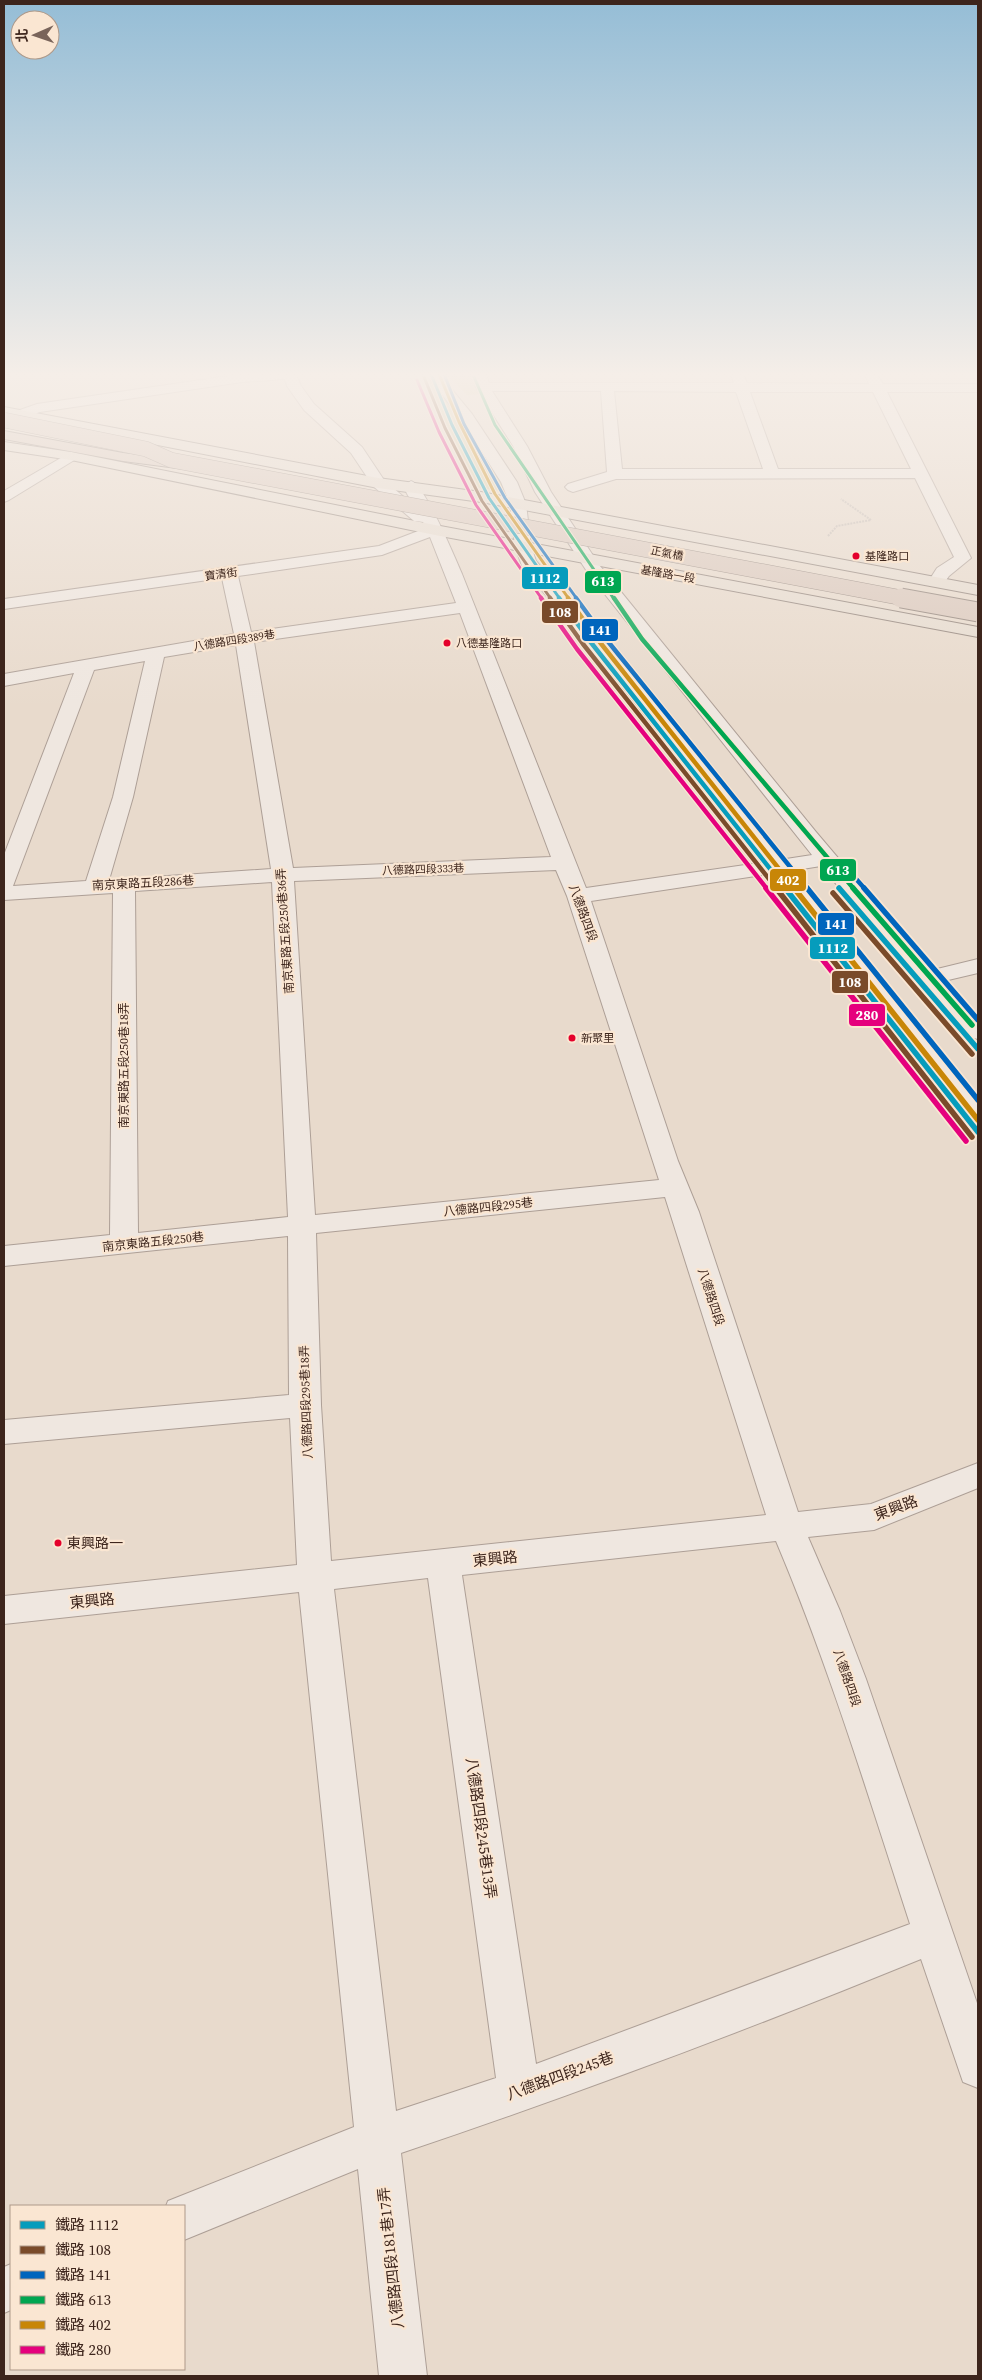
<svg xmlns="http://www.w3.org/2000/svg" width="982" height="2380" font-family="'Source Serif 4','Noto Sans TC',serif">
<rect width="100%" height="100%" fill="#e8dacc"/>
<g fill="#dcd3ad">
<polygon points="421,374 428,374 463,418 508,492 479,488"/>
<polygon points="447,374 477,374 481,394 467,395"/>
</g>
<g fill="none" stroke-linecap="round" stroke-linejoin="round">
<defs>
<g id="minor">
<path d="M242 374H296L301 386 314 404 362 447 384 480 413 505 403 486 411 481C425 485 455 558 462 574L586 888 766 862 522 566 515 546 510 504 501 482 461 419 426 374H439L472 414 517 482 526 504 531 546 536 561 786 859 812 855 588 573 535 492 513 446 476 387 473 374H486L489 383H734L731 374H743L747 383 869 384 865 374H877L883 384H978V392H887L971 558 949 576 942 586H930L928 582 937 568 954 557 915 478 616 479 573 492 568 490 565 487 568 484 607 472 601 391H492L527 446 551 492 600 566 816 832 933 970 978 959V973L944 981 978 1018V1039L969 1037 920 983 821 866 796 870 978 1096V1120L969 1118C903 1038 841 954 775 873L591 901 678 1161 699 1212 798 1512 871 1504 978 1463V1488L874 1530 808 1537 840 1611 866 1679 978 2006V2088L963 2082 921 1959C750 2029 576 2094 401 2153L427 2376H379L358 2169 184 2240V2206H166L168 2201 354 2127 299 1592 4 1624V1596L297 1565 290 1418 4 1444V1420L289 1395 288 1236 4 1266V1246L110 1235 113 893 4 900V855L74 673 4 686V674L234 634 222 578 4 609V599L379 546 426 528 423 522 414 521 373 486 351 453 304 410 287 386 285 379 242 382 40 412 22 418 15 414 17 411 37 404ZM614 391 736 392 763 469H622ZM750 392H873L911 469H778ZM430 537 456 603 251 632 238 576 382 555ZM460 613 551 857 293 868 254 642ZM236 645 271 869 109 880 133 797 164 657ZM145 661 113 797 86 881 13 886 94 670ZM556 870 567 896 659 1180 315 1215 294 881ZM272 882 288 1217 138 1233 135 891ZM665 1197 766 1515 331 1561 321 1405 316 1233ZM776 1541C829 1666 868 1795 910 1924L536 2064 462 1575ZM428 1578 496 2078 396 2111 334 1589Z"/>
<polygon points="71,452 78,456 76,459 9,500 4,502 4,491"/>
<polygon points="11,2264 11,2310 4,2313 4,2267"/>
</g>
<g id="major">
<polygon points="4,407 378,478 481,492 978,585 978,595 481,502 378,488 4,415"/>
<polygon points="4,442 71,452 435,525 978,627 978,637 435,535 71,460 4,450"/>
</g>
<polygon id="highway" points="4,431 123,453 192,462 199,466 192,470 123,461 4,439"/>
</defs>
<use href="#minor" stroke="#ad9f96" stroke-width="2"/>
<use href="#major" stroke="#93857c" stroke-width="2"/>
<use href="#highway" stroke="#93857c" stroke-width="2"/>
<polyline stroke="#c8beb6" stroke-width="2" stroke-dasharray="2 1" stroke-linecap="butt" points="828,536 837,526 871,520 841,499"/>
<use href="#minor" fill="#efe7e0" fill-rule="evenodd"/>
<use href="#major" fill="#e7dcd0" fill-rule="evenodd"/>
<use href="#highway" fill="#dbc9bd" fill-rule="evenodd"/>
<defs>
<polyline id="highway-bridge-far1" points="4,420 146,449 171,460 908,599"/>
<polyline id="highway-bridge" points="901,598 978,612"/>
</defs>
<use href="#highway-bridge-far1" stroke="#93857c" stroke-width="16" stroke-linecap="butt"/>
<use href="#highway-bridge" stroke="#93857c" stroke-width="21" stroke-linecap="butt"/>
<use href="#highway-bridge-far1" stroke="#dbc9bd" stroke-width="15"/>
<use href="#highway-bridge" stroke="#dbc9bd" stroke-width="19"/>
<defs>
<polyline id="rail-1-far2" points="431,374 452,425 489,498 560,599"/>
<polyline id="rail-1-far1" points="559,598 589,640 786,889"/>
<g id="rail-1">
<polyline points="785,888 978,1132"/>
<polyline points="839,888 978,1049"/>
</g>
<polyline id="rail-2-far2" points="424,377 445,428 482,501 551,599"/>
<polyline id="rail-2-far1" points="550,598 583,644 777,889"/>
<g id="rail-2">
<polyline points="776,888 972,1137"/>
<polyline points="833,893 972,1054"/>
</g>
<polyline id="rail-3-far2" points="444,374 464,424 505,498 577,599"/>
<g id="rail-3-far1">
<polyline points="576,598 606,639 808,889"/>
<polyline points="842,863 865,889"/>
</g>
<g id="rail-3">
<polyline points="807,888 978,1100"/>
<polyline points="864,888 978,1020"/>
</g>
<polyline id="rail-4-far2" points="474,377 495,425 614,599"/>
<polyline id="rail-4-far1" points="614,598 642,639 854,889"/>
<polyline id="rail-4" points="853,888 972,1025"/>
<polyline id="rail-5-far2" points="439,374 459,422 495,494 569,599"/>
<polyline id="rail-5-far1" points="568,598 595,636 795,889"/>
<polyline id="rail-5" points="794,888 978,1120"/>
<polyline id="rail-6-far2" points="417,380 439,432 476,505 542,599"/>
<polyline id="rail-6-far1" points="541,598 577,649 767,889"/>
<polyline id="rail-6" points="766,888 966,1141"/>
</defs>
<use href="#rail-1-far2" stroke="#fae6d2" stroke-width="5"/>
<use href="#rail-1-far1" stroke="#fae6d2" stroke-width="7"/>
<use href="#rail-1" stroke="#fae6d2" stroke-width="9"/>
<use href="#rail-2-far2" stroke="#fae6d2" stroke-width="5"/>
<use href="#rail-2-far1" stroke="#fae6d2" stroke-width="7"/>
<use href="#rail-2" stroke="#fae6d2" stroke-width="9"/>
<use href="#rail-3-far2" stroke="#fae6d2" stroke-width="5"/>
<use href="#rail-3-far1" stroke="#fae6d2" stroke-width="7"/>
<use href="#rail-3" stroke="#fae6d2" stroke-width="9"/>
<use href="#rail-4-far2" stroke="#fae6d2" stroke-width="5"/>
<use href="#rail-4-far1" stroke="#fae6d2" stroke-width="7"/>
<use href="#rail-4" stroke="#fae6d2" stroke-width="9"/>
<use href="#rail-5-far2" stroke="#fae6d2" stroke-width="5"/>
<use href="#rail-5-far1" stroke="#fae6d2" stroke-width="7"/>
<use href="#rail-5" stroke="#fae6d2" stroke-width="9"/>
<use href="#rail-6-far2" stroke="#fae6d2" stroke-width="5"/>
<use href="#rail-6-far1" stroke="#fae6d2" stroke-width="7"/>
<use href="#rail-6" stroke="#fae6d2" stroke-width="9"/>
<use href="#rail-1-far2" stroke="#069cbc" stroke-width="3"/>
<use href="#rail-1-far1" stroke="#069cbc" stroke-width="4.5"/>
<use href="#rail-1" stroke="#069cbc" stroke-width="5.5"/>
<use href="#rail-2-far2" stroke="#7a4b2a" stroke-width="3"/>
<use href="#rail-2-far1" stroke="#7a4b2a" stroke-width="4.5"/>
<use href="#rail-2" stroke="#7a4b2a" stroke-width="5.5"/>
<use href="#rail-3-far2" stroke="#0065bd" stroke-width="3"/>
<use href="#rail-3-far1" stroke="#0065bd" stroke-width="4.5"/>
<use href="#rail-3" stroke="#0065bd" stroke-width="5.5"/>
<use href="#rail-4-far2" stroke="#00a651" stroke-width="3"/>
<use href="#rail-4-far1" stroke="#00a651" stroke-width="4.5"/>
<use href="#rail-4" stroke="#00a651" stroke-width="5.5"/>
<use href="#rail-5-far2" stroke="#c88607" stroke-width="3"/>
<use href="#rail-5-far1" stroke="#c88607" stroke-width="4.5"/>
<use href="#rail-5" stroke="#c88607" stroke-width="5.5"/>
<use href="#rail-6-far2" stroke="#e5007d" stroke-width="3"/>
<use href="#rail-6-far1" stroke="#e5007d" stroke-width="4.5"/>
<use href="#rail-6" stroke="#e5007d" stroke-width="5.5"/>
</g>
<linearGradient id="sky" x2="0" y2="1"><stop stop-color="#95bdd6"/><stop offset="0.53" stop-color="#f5eee8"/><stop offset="1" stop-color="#f5eee8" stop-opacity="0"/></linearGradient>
<rect width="982" height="707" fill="url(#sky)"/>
<g fill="#e4002b" stroke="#fae6d2" stroke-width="2">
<circle cx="856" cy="556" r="4.5"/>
<circle cx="447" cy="643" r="4.5"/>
<circle cx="572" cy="1038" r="4.5"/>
<circle cx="58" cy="1543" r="4.5"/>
</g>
<g text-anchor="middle" stroke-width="4.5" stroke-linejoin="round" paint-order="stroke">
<g font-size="11" fill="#3d251c" stroke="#fae6d2">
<text transform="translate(667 553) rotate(11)" y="4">正氣橋</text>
<text transform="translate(221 574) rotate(-8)" y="4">寶清街</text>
<text transform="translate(668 574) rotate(10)" y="4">基隆路一段</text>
<text transform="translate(234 640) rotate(-9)" y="4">八德路四段389巷</text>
<text transform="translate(423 869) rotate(-2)" y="4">八德路四段333巷</text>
</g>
<g font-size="11" fill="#3d251c" stroke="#fae6d2" text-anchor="start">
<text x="865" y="560">基隆路口</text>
<text x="456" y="647">八德基隆路口</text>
<text x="581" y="1042">新聚里</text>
</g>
<g font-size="12" fill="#3d251c" stroke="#fae6d2">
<text transform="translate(143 883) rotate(-3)" y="4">南京東路五段286巷</text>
<text transform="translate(583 913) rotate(70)" y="4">八德路四段</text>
<text transform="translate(285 931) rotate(-94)" y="4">南京東路五段250巷36弄</text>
<text transform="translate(124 1065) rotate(-90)" y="4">南京東路五段250巷18弄</text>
<text transform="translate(488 1207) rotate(-6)" y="4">八德路四段295巷</text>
<text transform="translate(153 1242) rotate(-6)" y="4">南京東路五段250巷</text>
<text transform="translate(711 1297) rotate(72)" y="4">八德路四段</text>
<text transform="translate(306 1402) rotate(-92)" y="4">八德路四段295巷18弄</text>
<text transform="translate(847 1678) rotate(71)" y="4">八德路四段</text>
</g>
<g font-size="14" fill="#3d251c" stroke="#fae6d2" text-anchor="start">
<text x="67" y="1548">東興路一</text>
</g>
<g font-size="15" fill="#3d251c" stroke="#fae6d2">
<text transform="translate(896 1508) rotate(-20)" y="5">東興路</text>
<text transform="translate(495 1559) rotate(-6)" y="5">東興路</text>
<text transform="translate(92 1601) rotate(-6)" y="5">東興路</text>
<text transform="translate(481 1828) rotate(82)" y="5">八德路四段245巷13弄</text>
<text transform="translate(560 2076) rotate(-20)" y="5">八德路四段245巷</text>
<text transform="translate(391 2258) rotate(-96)" y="5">八德路四段181巷17弄</text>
</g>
</g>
<g stroke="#fae6d2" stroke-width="2">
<rect x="521" y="566" width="48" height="24" rx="5" fill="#069cbc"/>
<rect x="584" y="570" width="38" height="24" rx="5" fill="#00a651"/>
<rect x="541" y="600" width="38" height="24" rx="5" fill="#7a4b2a"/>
<rect x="581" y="618" width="38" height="24" rx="5" fill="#0065bd"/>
<rect x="819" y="858" width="38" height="24" rx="5" fill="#00a651"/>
<rect x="769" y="868" width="38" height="24" rx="5" fill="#c88607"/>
<rect x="817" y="912" width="38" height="24" rx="5" fill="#0065bd"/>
<rect x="809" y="936" width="47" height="24" rx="5" fill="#069cbc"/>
<rect x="831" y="970" width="38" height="24" rx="5" fill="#7a4b2a"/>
<rect x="848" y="1003" width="38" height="24" rx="5" fill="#e5007d"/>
</g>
<g font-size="14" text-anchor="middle" font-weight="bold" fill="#fff">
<text x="545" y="583">1112</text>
<text x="603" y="586">613</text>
<text x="560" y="617">108</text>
<text x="600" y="635">141</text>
<text x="838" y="875">613</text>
<text x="788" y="885">402</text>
<text x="836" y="929">141</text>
<text x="833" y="953">1112</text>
<text x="850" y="987">108</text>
<text x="867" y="1020">280</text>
</g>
<rect width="982" height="2380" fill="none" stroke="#3d251c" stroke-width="10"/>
<rect x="10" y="2205" width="175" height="165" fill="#fae6d2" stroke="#ae9989"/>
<rect x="20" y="2221" width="25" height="8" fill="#069cbc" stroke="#ae9989"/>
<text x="55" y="2230" font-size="15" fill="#3d251c">鐵路 1112</text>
<rect x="20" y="2246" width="25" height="8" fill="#7a4b2a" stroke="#ae9989"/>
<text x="55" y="2255" font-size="15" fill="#3d251c">鐵路 108</text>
<rect x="20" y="2271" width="25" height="8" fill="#0065bd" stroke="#ae9989"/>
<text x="55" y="2280" font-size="15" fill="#3d251c">鐵路 141</text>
<rect x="20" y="2296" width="25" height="8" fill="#00a651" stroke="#ae9989"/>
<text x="55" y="2305" font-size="15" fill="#3d251c">鐵路 613</text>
<rect x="20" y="2321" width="25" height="8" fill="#c88607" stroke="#ae9989"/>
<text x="55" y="2330" font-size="15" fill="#3d251c">鐵路 402</text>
<rect x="20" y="2346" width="25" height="8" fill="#e5007d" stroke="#ae9989"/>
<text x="55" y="2355" font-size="15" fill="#3d251c">鐵路 280</text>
<g transform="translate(35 35) rotate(268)"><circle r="24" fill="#fae6d2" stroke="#ae9989"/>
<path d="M0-4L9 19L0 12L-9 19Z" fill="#79645a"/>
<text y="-8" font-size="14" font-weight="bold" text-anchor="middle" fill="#3d251c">北</text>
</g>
</svg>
